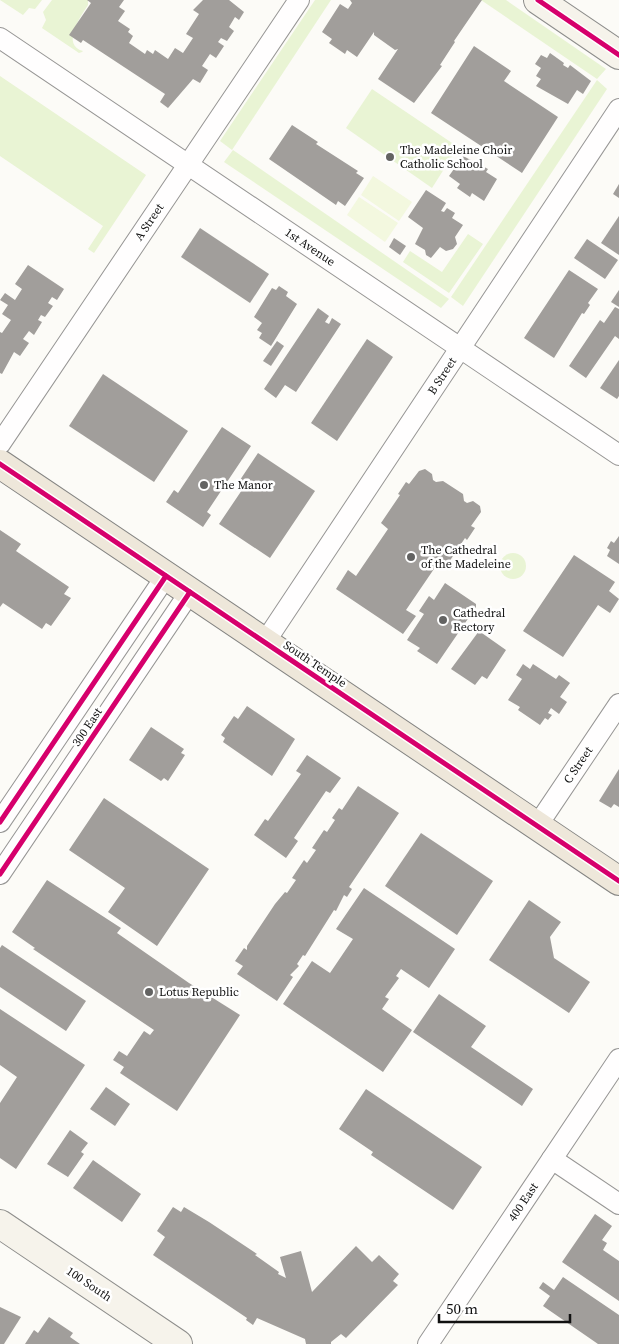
<svg xmlns="http://www.w3.org/2000/svg" width="619" height="1344" font-family="'Source Serif 4',serif">
<rect width="100%" height="100%" fill="#fcfbf7"/>
<g fill="#e9f4d4">
<polygon points="0,0 42,0 35,9 29,8 23,15"/>
<path d="M52 0H88V5C80 17 61 45 83 51L82 52 79 53 42 28 46 20 43 12Z"/>
<polygon points="315,0 331,0 232,150 220,141"/>
<polygon points="481,0 506,0 606,69 597,79"/>
<polygon points="0,76 146,175 94,253 88,249 103,226 0,156"/>
<polygon points="597,80 607,89 463,306 451,297"/>
<polygon points="372,89 458,147 432,188 346,128"/>
<polygon points="233,150 449,299 441,308 224,162"/>
<polygon points="468,234 483,244 449,293 403,262 410,251 442,272"/>
<circle cx="513" cy="566" r="13"/>
</g>
<g fill="#f3f8df">
<polygon points="373,176 412,202 399,221 361,195"/>
<polygon points="359,197 398,223 385,242 347,215"/>
</g>
<g fill="#a19e9b">
<polygon points="87,0 124,0 119,7 125,11 118,21 130,29 128,32 133,36 129,43 145,54 147,50 153,54 155,50 168,59 175,48 183,53 193,38 186,34 199,14 193,10 203,0 229,0 244,12 239,20 235,17 229,27 234,31 227,41 221,38 218,42 224,46 216,58 210,54 202,66 208,70 200,83 193,79 168,108 160,102 165,94 83,40 81,43 69,35 91,3"/>
<polygon points="350,0 482,0 454,41 455,42 440,65 442,66 414,103 378,79 398,49 395,50 374,35 374,32 357,57 347,50 345,54 329,43 332,39 322,32 340,4 348,9 352,3"/>
<polygon points="474,46 511,71 504,81 558,117 522,173 431,113"/>
<polygon points="550,53 564,63 563,65 568,68 570,65 591,81 583,94 577,90 568,104 536,86 541,79 536,76 541,68 535,64 541,55 547,58"/>
<polygon points="292,125 318,142 316,144 358,171 356,173 364,178 345,206 338,201 336,205 269,159"/>
<polygon points="463,156 488,169 486,172 497,179 484,201 472,193 470,197 457,188 460,184 449,176"/>
<polygon points="619,184 619,198 613,194"/>
<polygon points="426,190 446,203 441,211 444,212 447,208 455,213 452,218 463,225 455,237 457,244 453,249 446,251 440,247 431,258 426,255 425,250 415,244 423,228 408,217"/>
<polygon points="619,216 619,255 601,243"/>
<polygon points="200,228 269,274 250,303 181,257"/>
<polygon points="394,238 406,246 400,255 389,247"/>
<polygon points="587,239 618,260 605,279 574,258"/>
<polygon points="28,265 64,289 57,300 52,297 48,303 53,306 45,317 41,315 38,320 42,322 34,335 29,331 23,339 29,343 20,356 14,352 2,374 0,373 0,332 2,333 11,320 2,314 8,305 0,300 5,293 15,300 22,289 15,284"/>
<polygon points="569,270 598,289 588,303 590,305 584,314 582,313 554,358 524,338"/>
<polygon points="279,286 288,292 286,296 297,304 271,346 259,338 262,333 257,330 262,323 254,317 272,288 276,290"/>
<polygon points="619,290 619,307 611,302"/>
<polygon points="615,307 619,309 619,339 615,336 586,378 569,366 600,320 604,323"/>
<polygon points="318,308 329,316 325,322 329,324 332,318 341,324 296,392 285,385 276,398 264,389"/>
<polygon points="367,339 393,357 337,441 311,423"/>
<polygon points="277,341 284,346 271,366 263,361"/>
<polygon points="619,360 619,396 617,399 600,388"/>
<polygon points="103,374 188,431 154,482 69,426"/>
<polygon points="222,427 251,446 207,512 211,515 203,527 166,502 174,490 178,493"/>
<polygon points="258,453 315,491 270,558 219,524 244,487 238,483"/>
<polygon points="425,469 432,474 433,480 436,482 443,481 463,494 464,501 467,503 473,501 480,506 481,512 471,526 475,528 467,540 465,538 445,568 438,563 406,610 416,616 403,634 336,589 348,570 356,576 388,529 381,523 400,495 398,494 406,482 409,484 419,471"/>
<polygon points="0,530 21,544 16,551 69,587 64,594 71,598 51,626 46,623 42,629 3,603 0,607"/>
<polygon points="619,536 619,564 607,556 610,550 607,548 611,541 614,543"/>
<polygon points="574,555 615,582 609,591 619,599 610,613 598,605 563,657 523,631"/>
<polygon points="445,583 476,604 476,607 437,664 417,651 420,648 407,640 424,614 419,611 429,596 434,600"/>
<polygon points="479,631 506,650 487,679 482,676 475,685 451,669"/>
<polygon points="523,664 530,669 533,664 556,679 559,675 570,683 560,697 567,702 559,714 551,708 548,713 552,715 548,720 545,718 540,725 518,710 520,707 508,700 522,679 516,675"/>
<polygon points="247,706 295,739 272,776 223,742 225,738 221,735 234,716 238,719"/>
<polygon points="151,727 184,749 181,753 185,755 168,781 164,778 161,781 129,760"/>
<polygon points="307,755 341,778 330,793 326,791 294,838 298,841 286,858 254,835 265,819 268,821 301,774 296,771"/>
<polygon points="619,769 619,807 614,804 611,808 599,801"/>
<polygon points="358,786 399,813 349,887 352,889 347,897 344,895 336,911 334,910 305,956 303,955 297,964 299,966 290,975 293,977 277,1001 237,974 243,966 235,961 244,948 247,950 247,946 275,904 285,892 287,893 296,880 292,878 304,860 307,863 316,850 312,848 324,830 327,832 335,820 332,818 339,808 342,810"/>
<polygon points="104,798 209,869 157,946 108,912 125,888 69,850"/>
<polygon points="421,833 493,881 457,935 385,886"/>
<polygon points="47,880 121,928 117,933 189,983 240,1015 177,1111 120,1073 124,1067 113,1060 119,1051 127,1056 144,1031 150,1035 154,1030 33,949 35,948 12,932"/>
<polygon points="364,888 455,949 429,988 401,969 396,976 399,978 385,997 389,999 382,1009 412,1030 383,1072 283,1004 312,961 330,973 353,939 336,929"/>
<polygon points="529,900 561,922 550,937 554,958 590,982 569,1013 489,960"/>
<polygon points="2,945 86,1001 66,1031 0,987 0,948"/>
<polygon points="439,994 486,1026 471,1047 533,1089 522,1106 413,1032"/>
<polygon points="0,1009 85,1065 16,1169 0,1158 0,1103 17,1077 0,1065"/>
<polygon points="106,1087 130,1104 115,1126 90,1109"/>
<polygon points="366,1089 482,1167 453,1210 371,1155 373,1152 339,1129"/>
<polygon points="70,1130 88,1143 81,1152 84,1154 68,1177 47,1164"/>
<polygon points="93,1160 141,1194 122,1222 73,1188"/>
<polygon points="173,1207 181,1212 184,1207 209,1222 257,1254 255,1255 279,1272 278,1274 286,1278 280,1257 301,1251 312,1292 356,1246 372,1262 379,1255 399,1274 393,1281 398,1285 346,1338 341,1334 331,1342 331,1344 306,1344 305,1339 257,1318 253,1325 246,1320 247,1318 153,1255 165,1237 157,1231"/>
<polygon points="595,1214 612,1226 602,1240 607,1243 603,1250 619,1261 619,1301 562,1262"/>
<polygon points="563,1277 619,1315 619,1344 598,1344 543,1306 550,1296 539,1288 543,1282 554,1290"/>
<polygon points="0,1307 21,1317 4,1344 0,1344"/>
<polygon points="49,1317 73,1333 70,1337 80,1344 25,1344 34,1330 38,1333"/>
</g>
<g fill="none" stroke-linecap="round" stroke-linejoin="round">
<defs>
<g id="street">
<polyline points="0,38 619,455"/>
<polyline points="0,444 299,0"/>
<polyline points="265,642 619,109"/>
<polyline points="0,822 166,576"/>
<polyline points="537,826 619,704"/>
<polyline points="0,874 190,592"/>
<polyline points="552,1159 619,1204"/>
<polyline points="428,1344 619,1059"/>
</g>
<g id="secondary">
<polyline points="538,0 619,55"/>
<polyline points="0,1224 178,1344"/>
</g>
<polyline id="primary" points="0,464 619,881"/>
</defs>
<use href="#street" stroke="#979695" stroke-width="22"/>
<use href="#secondary" stroke="#8d8d8b" stroke-width="30"/>
<use href="#primary" stroke="#848482" stroke-width="30"/>
<use href="#street" stroke="#fffefe" stroke-width="20"/>
<use href="#secondary" stroke="#f6f3eb" stroke-width="28"/>
<use href="#primary" stroke="#eee7da" stroke-width="28"/>
<defs>
<g id="cycleway">
<polyline points="538,0 619,55"/>
<polyline points="0,464 619,881"/>
<polyline points="0,822 166,576"/>
<polyline points="0,874 190,592"/>
</g>
</defs>
<use href="#cycleway" stroke="#fff" stroke-width="8"/>
<use href="#cycleway" stroke="#d6006c" stroke-width="5"/>
</g>
<g fill="#636362" stroke="#fff" stroke-width="2">
<circle cx="390" cy="157" r="5"/>
<circle cx="204" cy="485" r="5"/>
<circle cx="411" cy="557" r="5"/>
<circle cx="443" cy="620" r="5"/>
<circle cx="149" cy="992" r="5"/>
</g>
<g text-anchor="middle" stroke-width="5" stroke-linejoin="round" paint-order="stroke">
<g font-size="12" fill="#111" stroke="#fff" text-anchor="start">
<text x="400" y="154">The Madeleine Choir<tspan x="400" dy="14">Catholic School</tspan></text>
<text x="214" y="489">The Manor</text>
<text x="421" y="554">The Cathedral<tspan x="421" dy="14">of the Madeleine</tspan></text>
<text x="453" y="617">Cathedral<tspan x="453" dy="14">Rectory</tspan></text>
<text x="159" y="996">Lotus Republic</text>
</g>
<g font-size="12" fill="#111" stroke="#fff">
<text transform="translate(149 222) rotate(-56)" y="4">A Street</text>
<text transform="translate(310 247) rotate(34)" y="4">1st Avenue</text>
<text transform="translate(442 376) rotate(-57)" y="4">B Street</text>
<text transform="translate(315 664) rotate(34)" y="4">South Temple</text>
<text transform="translate(87 727) rotate(-56)" y="4">300 East</text>
<text transform="translate(578 765) rotate(-56)" y="4">C Street</text>
<text transform="translate(523 1202) rotate(-56)" y="4">400 East</text>
<text transform="translate(89 1284) rotate(34)" y="4">100 South</text>
</g>
</g>
<path d="M439 1314v8h131v-8" fill="none" stroke="#111111" stroke-width="2.5"/>
<text x="446" y="1314" font-size="15" fill="#111111" stroke="#ffffff" stroke-width="4" paint-order="stroke">50 m</text>
</svg>
